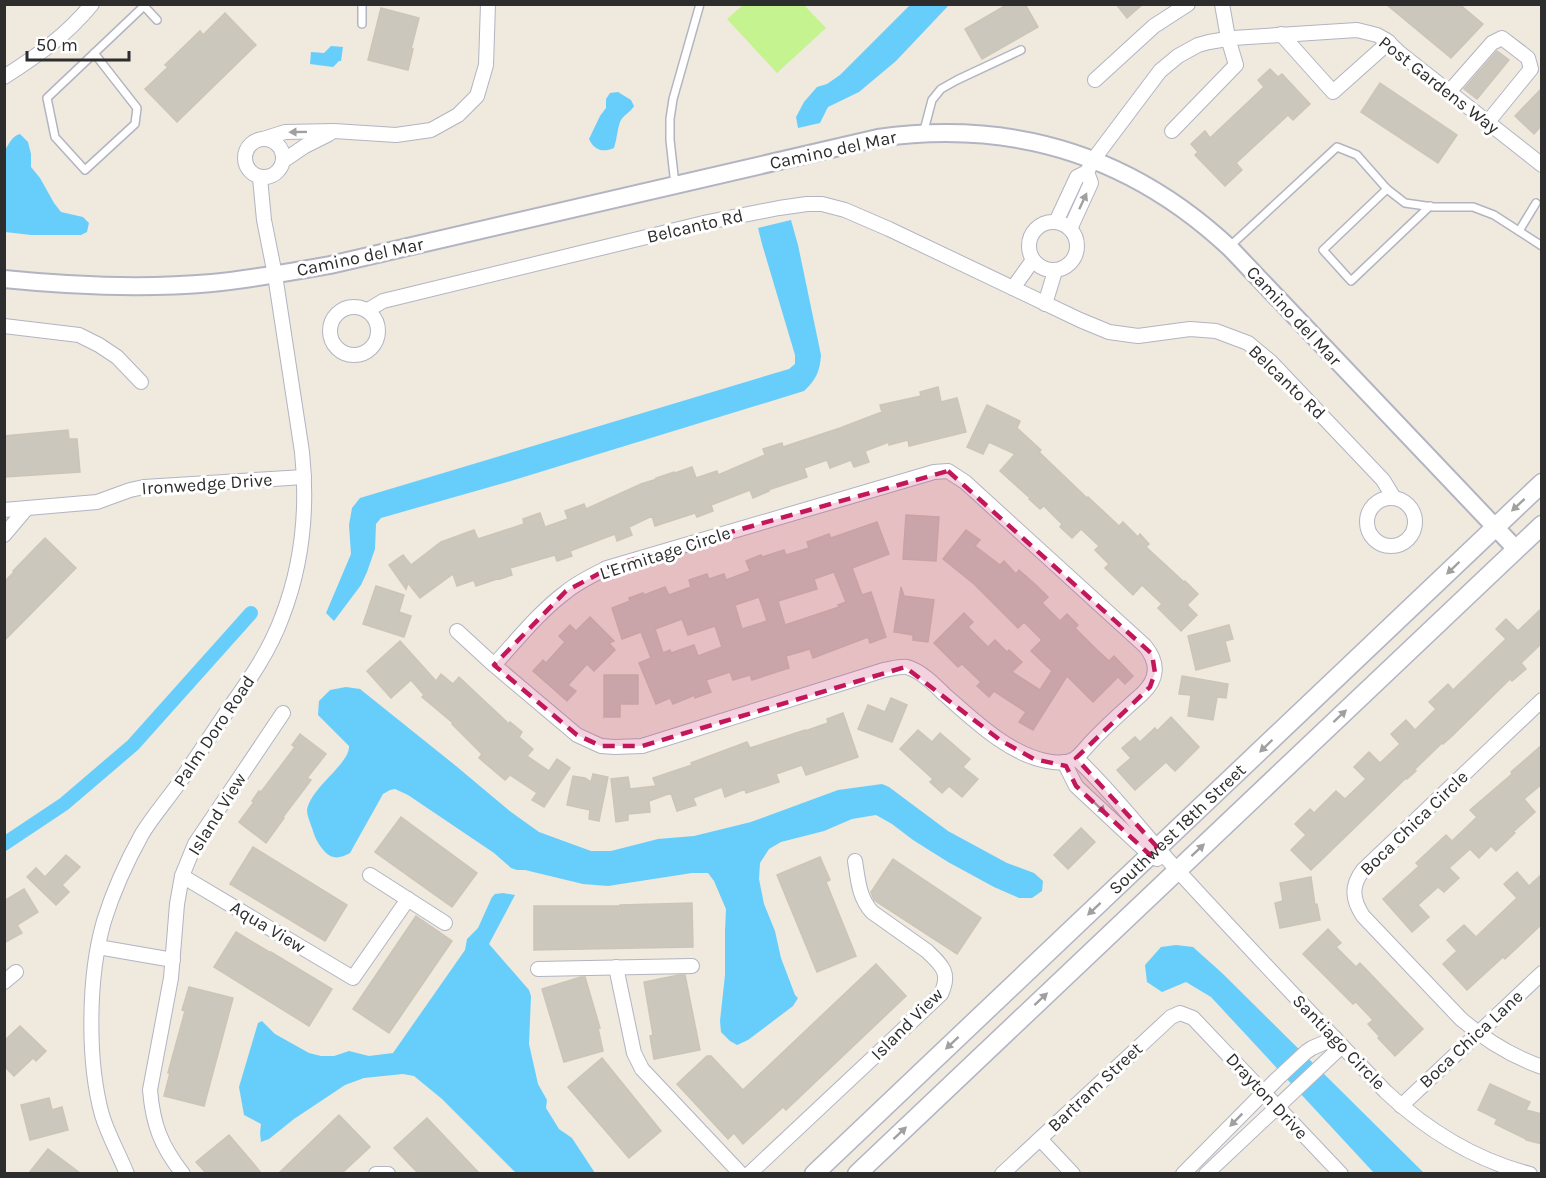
<svg xmlns="http://www.w3.org/2000/svg" width="1546" height="1178" font-family="Karla,sans-serif">
<rect width="100%" height="100%" fill="#efe9de"/>
<polygon fill="#c5f390" points="743,5 804,5 826,28 777,73 727,19"/>
<g fill="#67cefc">
<polygon points="911,4 949,5 896,61 859,92 828,107 820,123 798,128 796,117 804,102 817,87 827,84 840,75"/>
<polygon points="331,46 343,47 341,61 339,61 333,67 310,64 311,52 324,53"/>
<path d="M618 92 631 100 634 106C630 113 623 115 620 122 617 130 617 139 614 148 603 153 594 150 589 139L600 116 606 108V99L610 93Z"/>
<path d="M20 134 28 142 31 154V167L40 178 54 203 61 212 83 217 89 223 87 232 81 235H31L5 232V150C9 144 12 136 20 134Z"/>
<path d="M791 220 798 245 821 355C820 371 816 380 804 391L514 480 381 518 376 524 375 549 367 572 361 585 334 621 326 613 351 554 349 525 352 508 360 498 789 369 795 364V355L762 244 758 228Z"/>
<path d="M346 687 360 689 456 766 511 812 539 832 591 851H611L658 839 694 836 751 822 838 790 882 784 889 787 948 831 1007 863 1034 873 1043 881 1042 891 1032 898H1019L994 887 948 862 913 840 892 824 876 815 852 819 824 831 781 842 769 849 760 863 759 879 764 904 775 931 781 958 795 995 798 998 793 1006 748 1040 737 1045 730 1041 721 1032 720 1021 725 975V931L726 909 714 881 708 873H692L608 886 583 884 525 870H517L511 868 494 853 408 795 395 789 390 790 383 794 350 853C341 858 333 860 325 852 318 844 315 838 312 828 310 822 307 816 307 810 311 787 350 764 349 746L318 715 319 701 330 690Z"/>
<polygon points="503,893 515,895 489,944 529,990 531,996 529,1044 538,1084 547,1100 546,1108 559,1129 572,1138 595,1173 516,1173 442,1099 414,1076 403,1074 364,1078 345,1085 294,1119 269,1139 261,1142 260,1133 261,1124 244,1115 239,1087 258,1023 262,1021 275,1034 309,1053 321,1056 334,1056 349,1051 369,1056 393,1053 465,950 467,939 478,928 492,897 495,894"/>
<polygon points="1176,945 1193,947 1222,973 1424,1173 1374,1173 1211,997 1186,982 1162,992 1147,982 1145,965 1161,947"/>
</g>
<g fill="none" stroke-linecap="round" stroke-linejoin="round">
<polyline stroke="#67cefc" stroke-width="14" points="4,844 64,804 133,745 251,613"/>
</g>
<g fill="#cbc7bc" stroke="#ccc5b7" stroke-width="1.5" fill-rule="evenodd">
<polygon points="1008,4 1025,4 1038,27 982,59 965,29"/>
<polygon points="1116,4 1143,4 1127,18"/>
<polygon points="1386,4 1459,4 1483,24 1451,58"/>
<polygon points="381,8 419,18 411,49 413,49 408,70 368,60"/>
<polygon points="225,13 256,45 177,122 145,89 168,67 165,65 200,31 203,35"/>
<polygon points="1497,51 1509,60 1477,99 1464,89"/>
<polygon points="1270,69 1278,77 1282,74 1310,104 1293,120 1288,115 1236,163 1242,170 1225,186 1195,155 1198,152 1191,144 1205,131 1210,138 1264,87 1258,80"/>
<polygon points="1380,83 1457,135 1438,163 1361,112"/>
<polygon points="1542,88 1542,125 1534,134 1515,116"/>
<polygon points="938,387 941,402 957,398 966,432 909,446 908,440 889,445 889,442 865,451 869,462 854,467 851,460 830,468 827,460 804,468 807,477 768,490 769,491 753,498 750,490 711,505 713,511 697,517 695,513 655,526 652,516 629,527 632,535 617,541 615,534 570,551 572,556 557,561 555,555 510,568 512,575 500,579 500,578 476,586 474,580 457,586 453,574 420,598 408,583 406,589 389,565 403,555 411,565 441,542 474,530 478,539 524,524 523,519 540,513 545,527 568,519 565,511 584,504 586,509 641,484 657,479 656,478 674,472 675,473 692,467 696,478 717,471 718,475 765,455 763,449 782,443 783,447 840,428 882,412 880,405 921,396 920,392"/>
<polygon points="987,405 1020,421 1017,428 1041,450 1039,452 1087,498 1088,497 1119,526 1123,522 1138,537 1140,534 1149,544 1146,547 1184,582 1185,581 1198,594 1187,605 1197,615 1181,631 1158,608 1162,604 1142,585 1133,595 1105,568 1109,564 1095,550 1099,546 1081,529 1072,538 1060,527 1062,524 1044,506 1040,509 1029,499 1030,498 1000,471 1015,454 989,442 983,454 967,447"/>
<polygon points="68,430 69,439 77,439 80,472 5,477 4,436"/>
<polygon points="906,515 939,517 936,561 903,559"/>
<path d="M877 522 889 554 852 568 862 595 871 592 886 637 870 643 868 637 813 658 810 649 786 656 789 668 752 680 750 675 733 680 730 672 706 680 711 692 695 698V695L673 704 670 698 656 704 639 663 651 658 641 632 622 639 612 608 630 601 629 598 643 593 644 595 665 587 669 595 691 587 689 580 707 574 709 579 724 574 726 580 750 571 746 561 761 555 762 557 784 550 786 555 809 548 807 542 829 534 831 538ZM834 572 846 602 838 605 839 607 785 625 778 601 817 589 814 579ZM759 597 767 621 742 629 735 605ZM682 619 688 635 715 626 722 647 698 656 694 645 671 653 670 650 663 653 655 629Z"/>
<polygon points="966,530 980,540 975,546 1000,565 1004,561 1016,574 1019,570 1037,586 1048,597 1042,603 1060,621 1067,614 1078,625 1075,628 1096,649 1109,661 1114,656 1133,676 1125,684 1118,677 1093,702 1067,676 1033,730 1019,722 1026,712 994,691 989,697 977,686 981,682 962,664 958,667 934,643 964,613 973,622 968,627 988,647 995,640 1007,652 1009,650 1022,662 1012,672 1040,690 1052,671 1031,651 1042,640 1024,622 1018,628 974,584 943,559"/>
<polygon points="45,538 76,568 4,641 4,582 14,572 13,571"/>
<polygon points="376,586 404,595 399,612 411,616 404,637 363,624"/>
<polygon points="901,587 904,596 934,600 928,642 913,640 913,635 894,632"/>
<polygon points="1542,608 1542,643 1521,663 1526,669 1512,681 1510,679 1451,737 1443,744 1442,743 1414,770 1416,771 1407,779 1406,778 1311,870 1291,850 1306,835 1295,824 1310,809 1314,813 1336,791 1345,799 1366,779 1354,767 1369,752 1380,763 1400,744 1391,734 1406,720 1415,730 1436,709 1429,702 1448,684 1453,690 1506,639 1496,629 1506,619 1518,631"/>
<polygon points="590,617 614,641 609,643 615,650 594,671 587,664 568,685 576,691 567,701 533,671 543,660 546,663 565,642 559,636 570,625 576,631"/>
<polygon points="1229,625 1233,639 1225,641 1230,661 1196,670 1188,636"/>
<polygon points="400,641 436,681 441,674 453,684 459,677 509,724 510,722 522,732 519,737 533,749 527,756 549,771 557,759 570,768 544,807 532,800 537,793 510,775 505,780 479,758 482,754 452,724 453,723 422,697 424,695 411,680 391,698 367,671"/>
<polygon points="604,675 638,675 638,704 620,704 620,717 606,717 607,713 604,717"/>
<polygon points="1182,676 1228,684 1226,698 1217,697 1213,720 1188,716 1191,695 1179,694"/>
<polygon points="891,698 907,705 892,742 858,729 868,705 885,712"/>
<polygon points="843,713 858,757 806,775 802,765 776,774 779,782 746,793 745,789 725,797 722,787 693,798 696,805 677,811 671,793 649,801 650,812 628,814 628,820 616,822 611,779 628,777 630,789 656,786 653,778 692,765 691,763 747,742 750,748 805,730 805,731 828,723 827,719"/>
<polygon points="1171,717 1199,747 1175,771 1166,762 1135,790 1117,770 1131,758 1122,748 1135,737 1140,742 1155,728 1157,731"/>
<polygon points="918,730 932,742 940,733 970,759 963,767 978,779 962,797 949,786 942,793 930,782 933,779 900,749"/>
<polygon points="300,734 326,754 307,778 311,780 283,817 284,818 266,843 239,822 254,802 252,801 259,791 261,792 295,747 292,745"/>
<polygon points="1542,745 1542,784 1524,799 1535,812 1513,832 1515,833 1496,851 1491,846 1479,858 1470,849 1449,868 1459,878 1444,892 1438,887 1418,905 1429,917 1412,932 1383,899 1419,866 1416,863 1446,835 1452,841 1477,817 1470,810 1512,774 1511,772"/>
<polygon points="593,774 608,777 599,821 589,819 590,810 567,805 573,776 585,778 591,782"/>
<polygon points="401,817 477,873 452,907 375,852"/>
<polygon points="1081,828 1095,842 1068,869 1054,855"/>
<polygon points="253,847 347,905 325,941 230,884"/>
<polygon points="66,855 80,867 62,885 69,892 56,905 27,877 36,868 45,877"/>
<polygon points="820,857 830,880 826,882 856,956 817,972 777,875"/>
<polygon points="893,859 981,918 957,954 874,900 871,892"/>
<polygon points="1517,872 1529,886 1542,874 1542,924 1505,959 1503,957 1467,990 1443,964 1457,951 1447,940 1464,925 1476,937 1517,898 1504,884"/>
<polygon points="1311,877 1315,905 1317,904 1320,920 1280,928 1275,903 1283,901 1280,883"/>
<polygon points="24,889 38,912 17,925 22,933 4,943 4,901"/>
<polygon points="692,903 693,947 534,950 534,906 620,906 620,905"/>
<polygon points="416,916 452,941 389,1033 353,1009"/>
<polygon points="1328,929 1341,943 1336,947 1356,967 1360,963 1423,1029 1395,1056 1378,1038 1380,1037 1368,1024 1373,1020 1356,1002 1353,1004 1303,954"/>
<polygon points="236,932 271,953 271,952 332,989 309,1026 214,967"/>
<polygon points="876,964 906,996 786,1110 783,1107 743,1144 734,1133 728,1139 677,1084 707,1056 711,1056 743,1090"/>
<polygon points="679,975 685,975 700,1050 654,1059 650,1036 653,1035 644,982"/>
<polygon points="581,977 585,977 600,1028 598,1028 603,1051 564,1062 542,989"/>
<polygon points="189,987 233,998 204,1106 164,1096 170,1073 168,1073 185,1011 182,1010"/>
<polygon points="20,1026 46,1051 36,1061 33,1058 14,1076 4,1066 4,1041"/>
<polygon points="602,1058 661,1131 629,1158 568,1087"/>
<polygon points="1490,1084 1530,1102 1526,1110 1542,1114 1542,1144 1526,1140 1526,1139 1495,1124 1497,1119 1478,1110"/>
<polygon points="49,1098 52,1110 62,1107 68,1130 30,1140 21,1105"/>
<polygon points="339,1115 370,1147 342,1173 279,1173"/>
<polygon points="427,1118 479,1173 418,1173 394,1148"/>
<polygon points="229,1135 253,1163 261,1173 206,1173 196,1162"/>
<polygon points="48,1149 80,1173 29,1173"/>
</g>
<g fill="none" stroke-linecap="round" stroke-linejoin="round">
<defs>
<g id="service">
<polyline points="144,6 157,20"/>
<polyline points="362,24 362,4"/>
<polyline points="94,53 137,108 135,124 85,170 55,137 47,98 144,6 142,4"/>
<polyline points="923,134 932,100 941,89 957,80 1021,50"/>
<polyline points="675,185 670,140 670,119 673,99 700,4"/>
<polyline points="1387,189 1323,250 1351,281 1430,206"/>
<polyline points="1519,231 1536,203"/>
<polyline points="1229,247 1337,147 1357,155 1387,189 1405,203 1433,207 1473,207 1494,215 1542,246"/>
</g>
<g id="minor">
<polyline points="1281,34 1333,92 1389,42"/>
<path d="M4 77C37 56 67 35 92 4"/>
<polyline points="1095,80 1154,26 1188,4"/>
<polyline points="1449,92 1492,43 1502,38 1528,58 1531,69 1487,123"/>
<polyline points="1172,131 1236,65 1228,38 1222,4"/>
<circle cx="264" cy="158" r="19"/>
<polyline points="263,139 285,132 334,131 396,135 431,130 458,115 477,96 486,65 488,4"/>
<polyline points="283,161 305,146 329,134"/>
<circle cx="1053" cy="246" r="24"/>
<polyline points="1056,222 1077,177 1087,172 1093,160 1160,71 1178,56 1198,45 1209,42 1233,38 1357,30 1377,35 1386,40 1401,54 1542,165"/>
<polyline points="1070,229 1091,183 1087,172"/>
<polyline points="1013,288 1033,260"/>
<polyline points="1045,304 1055,271"/>
<circle cx="354" cy="331" r="24"/>
<polyline points="368,310 383,301 708,222 779,208 807,204 822,204 845,210 889,229 1080,320 1109,332 1138,336 1190,329 1216,331 1248,343 1271,362 1383,480 1394,498"/>
<polyline points="4,326 79,335 99,345 117,357 141,382"/>
<circle cx="1391" cy="522" r="24"/>
<polyline points="4,510 97,502 130,490 144,487 304,477"/>
<polyline points="4,535 26,509"/>
<path d="M457 631 494 665 577 735 601 746 615 747 642 746 884 670C891 669 900 666 907 667 921 671 934 684 944 694 973 719 1007 753 1046 761 1056 763 1068 764 1076 758 1082 753 1087 746 1092 741 1108 724 1125 709 1142 694 1158 679 1159 663 1145 646L965 482 948 471 934 472 607 568C593 575 578 582 566 592 539 612 517 640 494 665"/>
<path d="M1542 700 1363 870C1351 886 1352 899 1363 916L1461 1019C1485 1040 1511 1056 1542 1067"/>
<path d="M1076 758C1114 793 1145 836 1180 873 1248 947 1317 1020 1386 1092 1428 1131 1475 1160 1530 1174"/>
<polyline points="1064,762 1076,786 1150,855 1157,859"/>
<polyline points="370,875 445,923"/>
<polyline points="182,876 353,978 408,899"/>
<polyline points="98,947 173,960"/>
<polyline points="616,967 634,1053 642,1069 741,1174"/>
<polyline points="538,969 692,966"/>
<polyline points="4,982 16,972"/>
<polyline points="1401,1106 1542,973"/>
<polyline points="1040,1139 1073,1174"/>
<path d="M127 1174C119 1154 108 1135 102 1115 87 1060 88 976 104 921 113 892 127 861 142 834 153 816 167 800 179 783 196 758 213 732 230 707 250 679 270 650 282 617 303 563 308 510 302 452L275 275 264 220 260 178"/>
<path d="M183 1174C161 1146 153 1125 150 1090L171 978 177 904 182 876 195 844 283 713"/>
<polyline points="376,1174 388,1174"/>
<path d="M749 1174 941 994C951 973 942 965 927 951L872 912C859 898 858 880 855 861"/>
<polyline points="1002,1174 1171,1017 1180,1013 1193,1018 1341,1174"/>
<polyline points="1183,1174 1277,1079 1306,1052 1312,1048 1335,1038"/>
<polyline points="1206,1174 1342,1046"/>
</g>
<path id="tertiary" d="M4 279C73 286 143 289 212 283 252 279 291 272 330 265L878 138C1013 119 1131 155 1231 249L1516 549"/>
<g id="secondary">
<path id="s1" d="M814 1174 1542 483"/>
<polyline points="857,1174 1542,525"/>
</g>
</defs>
<use href="#service" stroke="#b2b4c2" stroke-width="10"/>
<use href="#minor" stroke="#b2b4c2" stroke-width="16"/>
<use href="#tertiary" stroke="#b2b4c2" stroke-width="20"/>
<use href="#secondary" stroke="#b2b4c2" stroke-width="21"/>
<use href="#service" stroke="#fff" stroke-width="7"/>
<use href="#minor" stroke="#fff" stroke-width="14"/>
<use href="#tertiary" stroke="#fff" stroke-width="16"/>
<use href="#secondary" stroke="#fff" stroke-width="18"/>
</g>
<defs><path id="oneway-solid" d="M-6-.8H1V-3.2L6.5 0L1 3.2V.8H-6Z" transform="scale(1.5)"/></defs>
<g fill="#a0a0a0">
<use href="#oneway-solid" transform="translate(298 132) rotate(179)"/>
<use href="#oneway-solid" transform="translate(1083 201) rotate(-65)"/>
<use href="#oneway-solid" transform="translate(1518 505) rotate(137)"/>
<use href="#oneway-solid" transform="translate(1453 568) rotate(136)"/>
<use href="#oneway-solid" transform="translate(1340 716) rotate(-43)"/>
<use href="#oneway-solid" transform="translate(1266 746) rotate(136)"/>
<use href="#oneway-solid" transform="translate(1099 807) rotate(43)"/>
<use href="#oneway-solid" transform="translate(1198 850) rotate(-43)"/>
<use href="#oneway-solid" transform="translate(1094 909) rotate(137)"/>
<use href="#oneway-solid" transform="translate(1041 999) rotate(-43)"/>
<use href="#oneway-solid" transform="translate(952 1043) rotate(137)"/>
<use href="#oneway-solid" transform="translate(1236 1120) rotate(135)"/>
<use href="#oneway-solid" transform="translate(900 1133) rotate(-43)"/>
</g>
<path fill="#c2185b" fill-opacity="0.2" stroke="#c2185b" stroke-width="4.5" stroke-dasharray="12 8" stroke-linejoin="round" d="M948 471 1152 654 1155 673 1150 687 1076 758 1158 848 1150 855 1076 786 1066 766 1034 759 1000 740 905 667 642 746H601L577 735 494 665 566 591 617 564Z"/>
<g text-anchor="middle" stroke-width="6" stroke-linejoin="round" paint-order="stroke">
<g font-size="18" fill="#2d2d2d" stroke="#fff">
<text transform="translate(1439 85) rotate(38)" y="6">Post Gardens Way</text>
<text transform="translate(833 150) rotate(-12)" y="6">Camino del Mar</text>
<text transform="translate(695 226) rotate(-13)" y="6">Belcanto Rd</text>
<text transform="translate(360 257) rotate(-12)" y="6">Camino del Mar</text>
<text transform="translate(1294 316) rotate(47)" y="6">Camino del Mar</text>
<text transform="translate(1287 382) rotate(44)" y="6">Belcanto Rd</text>
<text transform="translate(207 484) rotate(-4)" y="6">Ironwedge Drive</text>
<text transform="translate(665 553) rotate(-18)" y="6">L'Ermitage Circle</text>
<text transform="translate(214 731) rotate(-56)" y="6">Palm Doro Road</text>
<text transform="translate(217 814) rotate(-58)" y="6">Island View</text>
<text transform="translate(1414 823) rotate(-44)" y="6">Boca Chica Circle</text>
<text dy="6" stroke="none"><textPath href="#s1" startOffset="501">Southwest 18th Street</textPath></text>
<text transform="translate(268 927) rotate(31)" y="6">Aqua View</text>
<text transform="translate(907 1024) rotate(-45)" y="6">Island View</text>
<text transform="translate(1471 1039) rotate(-43)" y="6">Boca Chica Lane</text>
<text transform="translate(1339 1042) rotate(46)" y="6">Santiago Circle</text>
<text transform="translate(1095 1087) rotate(-43)" y="6">Bartram Street</text>
<text transform="translate(1267 1096) rotate(47)" y="6">Drayton Drive</text>
</g>
</g>
<rect width="1546" height="1178" fill="none" stroke="#2d2d2d" stroke-width="12"/>
<path d="M27 51v9h102v-9" fill="none" stroke="#2d2d2d" stroke-width="3"/>
<text x="36" y="51" font-size="18" fill="#2d2d2d" stroke="#ffffff" stroke-width="4.5" paint-order="stroke">50 m</text>
</svg>
